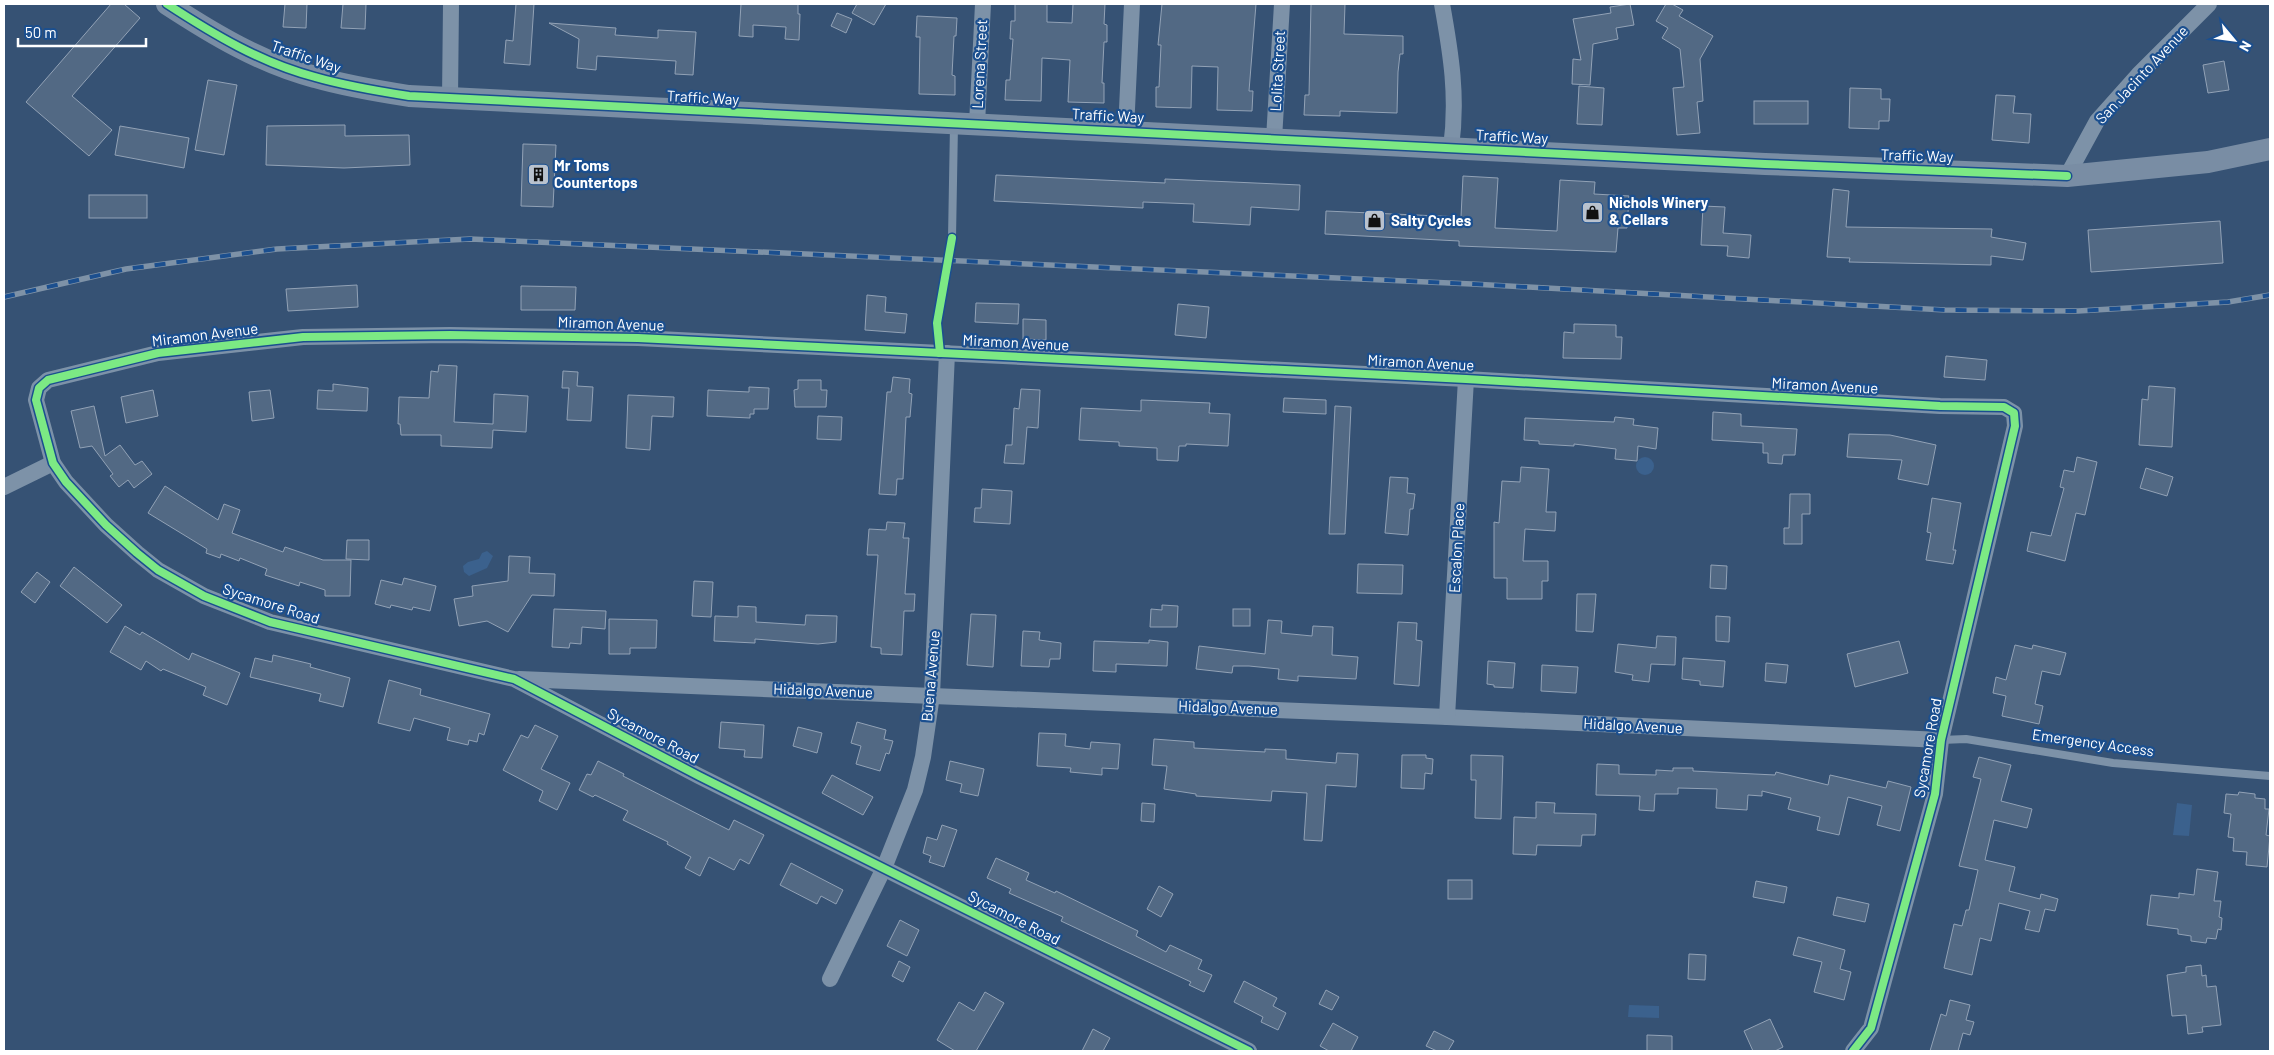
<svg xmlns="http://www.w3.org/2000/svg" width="2274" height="1055" font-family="Barlow,sans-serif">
<rect width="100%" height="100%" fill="#365274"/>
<g fill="#3b618d">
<circle cx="1645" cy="466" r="9"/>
<polygon points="487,551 493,556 487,568 469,576 464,572 463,566 468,562 479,559 482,553"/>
<polygon points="2177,803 2192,805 2189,836 2173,835"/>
<polygon points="1629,1005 1659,1006 1659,1018 1628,1017"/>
</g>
<g fill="#526984" stroke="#92a2b6">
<polygon points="111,4 124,4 140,18 72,96 112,130 89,156 26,102"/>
<polygon points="285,4 307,4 306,28 283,27"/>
<polygon points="343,4 366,4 365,29 341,28"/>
<polygon points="516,4 534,4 530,65 504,63 506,40 513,41"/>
<polygon points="741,4 798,4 798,14 800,14 799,40 785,39 786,27 753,25 753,37 739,36"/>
<polygon points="857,4 886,4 874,25 852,13"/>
<polygon points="1015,4 1047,4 1047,22 1072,23 1073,4 1105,4 1104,24 1107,25 1107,42 1104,42 1102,83 1104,83 1104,103 1068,102 1070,60 1042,58 1041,101 1005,100 1006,80 1010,80 1011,65 1013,39 1010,39 1011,21 1015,21"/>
<polygon points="1162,4 1256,4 1249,91 1253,91 1252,111 1217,110 1218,67 1192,66 1191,108 1156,107 1156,87 1159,87 1161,45 1158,45"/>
<polygon points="1311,4 1345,4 1344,34 1403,36 1403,54 1400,54 1398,72 1397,113 1340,111 1340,116 1304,115 1305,95 1309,95"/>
<polygon points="1630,4 1634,25 1616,28 1618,39 1593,44 1590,85 1572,84 1573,59 1581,60 1573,19 1611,13 1610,7"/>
<polygon points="1666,4 1672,4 1683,10 1679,16 1713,36 1700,59 1703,101 1697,102 1700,133 1677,135 1673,88 1684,87 1680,49 1662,38 1668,28 1656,21"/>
<polygon points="837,13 852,19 846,33 831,26"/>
<polygon points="917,16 957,18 956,36 954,36 952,75 955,76 955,95 919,94 920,37 916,37"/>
<polygon points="549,23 616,28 615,35 658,38 658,30 696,32 693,75 675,74 676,61 597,56 596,70 577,68 579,39"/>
<polygon points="2224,61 2229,90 2208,93 2203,65"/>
<polygon points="208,80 237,85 224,155 195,150"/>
<polygon points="1579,86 1604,88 1602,125 1577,124"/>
<polygon points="1850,88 1881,89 1881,99 1890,99 1889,121 1879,121 1879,129 1849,128"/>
<polygon points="1996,95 2015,96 2013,113 2031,114 2029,143 1992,140"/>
<rect x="1754" y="101" width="54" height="23"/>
<polygon points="345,125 345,136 409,135 410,165 344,168 266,165 267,126"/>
<polygon points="120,126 189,138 184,168 115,155"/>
<polygon points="523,144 556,145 553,207 521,206"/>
<polygon points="996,175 1165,183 1165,179 1300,185 1299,210 1251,207 1250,225 1193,222 1194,204 1143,202 1143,208 994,201"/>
<polygon points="1463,176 1498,178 1495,228 1557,231 1560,180 1595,182 1594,194 1629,196 1627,228 1618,228 1616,252 1459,246 1459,241 1325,234 1326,211 1461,217"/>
<polygon points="1833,189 1849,191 1846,227 1992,229 1991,237 2026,243 2023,260 1991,256 1991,265 1849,262 1850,258 1827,257"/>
<rect x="89" y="195" width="58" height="23"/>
<polygon points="1703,206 1725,207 1723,233 1751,235 1749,258 1727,256 1728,246 1701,245"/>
<polygon points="2220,221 2223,263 2091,272 2088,230"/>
<polygon points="357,285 358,307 288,311 286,289"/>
<polygon points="521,286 576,287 575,310 521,310"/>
<polygon points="867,295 886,297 885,312 907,314 905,333 865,330"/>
<polygon points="976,303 1019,304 1018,324 975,322"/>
<polygon points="1178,304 1209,307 1206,338 1175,335"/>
<polygon points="1023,319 1046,320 1046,340 1023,339"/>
<polygon points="1574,324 1616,325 1616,337 1622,337 1621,359 1563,358 1564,332 1574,333"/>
<polygon points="1946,356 1987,360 1985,380 1944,377"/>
<polygon points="439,365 457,366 454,422 493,424 494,394 528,396 526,432 493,430 492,448 441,446 441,435 401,435 400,424 398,424 399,397 429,398 431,371 438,372"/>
<polygon points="563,371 578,372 577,386 593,387 591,421 567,420 569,388 562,388"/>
<polygon points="893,377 910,379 909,393 912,394 910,417 906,417 903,479 897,479 896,495 879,494 887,392 891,392"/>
<polygon points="798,380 821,380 821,390 827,390 826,407 795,407 794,390 798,389"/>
<polygon points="333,384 368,388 367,411 317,409 318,390 333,391"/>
<polygon points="2149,386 2175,388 2172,447 2139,445 2142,399 2148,400"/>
<polygon points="749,387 769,388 768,409 754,409 754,414 750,414 750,418 707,416 708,390 749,392"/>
<polygon points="1021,389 1040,390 1038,428 1027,427 1024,464 1004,463 1006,445 1012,445 1014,408 1019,409"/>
<polygon points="153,390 158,416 126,423 121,397"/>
<polygon points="270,390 274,418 252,421 249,392"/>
<polygon points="628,395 674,397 673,417 652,416 650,450 626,448"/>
<polygon points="1284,398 1326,400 1326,414 1283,412"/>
<polygon points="1141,400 1210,403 1209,413 1230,414 1228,446 1186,444 1186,446 1179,446 1178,461 1157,460 1157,448 1119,446 1119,442 1079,440 1081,408 1141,411"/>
<polygon points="94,406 105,456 120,445 135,465 142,461 152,474 134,488 128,480 119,487 110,476 113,474 92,446 80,448 71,411"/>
<polygon points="1335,406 1351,407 1345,534 1329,534"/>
<polygon points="1713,412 1741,414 1741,426 1797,429 1795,455 1783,455 1782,464 1768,463 1768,453 1763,453 1763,443 1712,440"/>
<polygon points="818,416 842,417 841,440 817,439"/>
<polygon points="1615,417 1634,419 1633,425 1658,428 1656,449 1638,446 1637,461 1615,459 1616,449 1574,444 1574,446 1539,444 1539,441 1524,440 1525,418 1614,422"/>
<polygon points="1849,434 1890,435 1936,445 1928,485 1898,479 1902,460 1847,457"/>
<polygon points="2077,457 2097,462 2085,515 2076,513 2065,561 2027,551 2031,532 2051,536 2064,488 2060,487 2064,470 2074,472"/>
<polygon points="1521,467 1549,469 1546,512 1556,512 1555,531 1525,529 1523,561 1548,561 1548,581 1542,581 1542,599 1507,599 1507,578 1494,578 1494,522 1499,523 1502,481 1520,482"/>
<polygon points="2146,468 2173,477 2167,496 2140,488"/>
<polygon points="1390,477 1408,478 1407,493 1415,494 1413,509 1410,509 1408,535 1385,533"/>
<polygon points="165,486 218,520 224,504 240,510 232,533 283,552 285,547 323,560 351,560 350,596 325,596 325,590 300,582 299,586 265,575 267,569 240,558 239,561 221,554 220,558 206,553 207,549 148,513"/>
<polygon points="982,489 1012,491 1010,524 974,522 975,508 981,508"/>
<polygon points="1790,494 1810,494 1810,514 1802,514 1802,544 1784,544 1784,528 1789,528"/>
<polygon points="1932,498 1961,503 1953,550 1956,550 1953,564 1926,560 1931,533 1927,532"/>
<polygon points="887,522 905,523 903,538 909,538 905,594 915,594 914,611 904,611 902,655 881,654 881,648 871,647 878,555 867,555 869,529 886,530"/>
<polygon points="347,540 369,540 369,560 346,559"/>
<polygon points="509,556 530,557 529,573 555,574 554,596 532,595 508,632 487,621 459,626 454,599 473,596 472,586 508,581"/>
<polygon points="1358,564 1403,565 1402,594 1357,593"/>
<polygon points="1711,565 1727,566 1726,589 1710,588"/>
<polygon points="74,567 122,605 107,623 60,586"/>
<polygon points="37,572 50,582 35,603 21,592"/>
<polygon points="404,578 436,586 430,611 413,607 412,610 391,605 390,608 375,604 381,580 402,585"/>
<polygon points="694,581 713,582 711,617 692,616"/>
<polygon points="1577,594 1596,594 1593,632 1576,631"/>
<polygon points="1162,605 1178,606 1177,627 1150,627 1151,609 1162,610"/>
<polygon points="738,606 756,607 756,622 805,625 806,615 837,616 836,642 818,644 755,639 755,643 714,641 715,616 738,617"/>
<polygon points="554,609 606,611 605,629 582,627 581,644 570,643 569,648 552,647"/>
<rect x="1233" y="609" width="17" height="17"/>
<polygon points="971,614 996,615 993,667 967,665"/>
<polygon points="1716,616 1730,617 1729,642 1716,641"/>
<polygon points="609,619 657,620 656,648 630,648 630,654 609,654"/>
<polygon points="1268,620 1282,621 1281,633 1312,636 1313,626 1333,627 1332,655 1358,657 1356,679 1298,676 1298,681 1278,679 1279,669 1249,666 1233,666 1232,673 1196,669 1199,646 1265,654"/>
<polygon points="1398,622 1417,623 1416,640 1422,641 1419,686 1394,684"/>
<polygon points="125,626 140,635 142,632 189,660 192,653 240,673 227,705 203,695 206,687 163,669 161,671 146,661 141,670 110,652"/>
<polygon points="1023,631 1040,632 1039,640 1061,643 1060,659 1050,659 1049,667 1021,666"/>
<polygon points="1657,636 1676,637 1675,665 1651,664 1649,682 1632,680 1633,675 1615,672 1618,644 1656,648"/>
<polygon points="1149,640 1168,642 1167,666 1116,664 1116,672 1093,671 1094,641 1149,643"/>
<polygon points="1899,641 1908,673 1855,687 1847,654"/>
<polygon points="2015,645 2032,649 2033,645 2066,653 2060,675 2042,671 2035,704 2043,706 2039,724 2002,716 2006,696 1993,693 1996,677 2006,680"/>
<polygon points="273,655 311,664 310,667 350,678 343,707 319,701 321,694 250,677 255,658 272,662"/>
<polygon points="1683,658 1725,661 1723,687 1700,685 1700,681 1682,679"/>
<polygon points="1488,661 1515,663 1513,688 1494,687 1494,685 1487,684"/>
<polygon points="1766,663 1788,665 1786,683 1765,681"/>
<polygon points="1542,665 1578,667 1576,693 1541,691"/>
<polygon points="389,680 421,689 420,695 490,714 484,735 479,733 477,742 469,740 468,745 447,740 450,728 414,718 410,731 378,723"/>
<polygon points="721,722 764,725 762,758 744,757 745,750 719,748"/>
<polygon points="857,722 886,730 884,739 893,741 889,754 886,753 880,771 856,764 861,746 851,743"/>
<polygon points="535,725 558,736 541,769 570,783 557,810 539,801 543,791 503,770 521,735 528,738"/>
<polygon points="798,727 822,733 817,753 793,746"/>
<polygon points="1039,733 1066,734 1065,746 1090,749 1091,742 1120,744 1118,769 1102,768 1102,775 1070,772 1071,768 1037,766"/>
<polygon points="1154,739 1194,742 1194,748 1265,752 1265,749 1286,750 1286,759 1336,763 1337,753 1358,754 1356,787 1326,785 1322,841 1304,840 1307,793 1272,791 1271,801 1196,796 1196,794 1164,789 1167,766 1152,765"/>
<polygon points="1402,755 1426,755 1426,758 1433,759 1432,774 1425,773 1424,789 1401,788"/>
<polygon points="1471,755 1503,756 1501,819 1475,818 1476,780 1471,780"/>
<polygon points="1979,757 2011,765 2001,801 2032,809 2027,828 1994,820 1985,860 2015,867 2009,891 2040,899 2041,894 2058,899 2055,911 2045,909 2039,932 2025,929 2030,911 1999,903 1991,941 1980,938 1972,975 1944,968 1954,924 1962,926 1966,910 1969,910 1978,870 1959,866 1981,779 1973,777"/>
<polygon points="598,761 624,774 623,776 729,830 734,820 764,835 749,864 740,859 734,870 709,857 700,876 685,868 691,857 667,844 668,842 623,820 628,811 595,795 593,797 579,790 587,774 591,775"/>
<polygon points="950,761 984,769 978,796 960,792 962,784 946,780"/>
<polygon points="1597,764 1619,765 1619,774 1656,775 1656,770 1673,771 1673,768 1693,768 1693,771 1775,775 1776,772 1828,785 1830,775 1886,788 1888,781 1911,787 1900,831 1877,825 1882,806 1848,797 1839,835 1817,830 1820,817 1788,809 1791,798 1762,791 1762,796 1748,795 1747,810 1716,808 1717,789 1678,788 1678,794 1655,794 1654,811 1639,810 1640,796 1596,795"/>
<polygon points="832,775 873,797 863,815 822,793"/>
<polygon points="2239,792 2255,794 2255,798 2265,799 2265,809 2269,809 2266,835 2270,836 2267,867 2246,865 2247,852 2233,851 2234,838 2228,837 2231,814 2224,813 2226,794 2238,795"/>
<polygon points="1536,802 1555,803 1554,813 1596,814 1595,835 1582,835 1581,846 1537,845 1536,855 1513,854 1514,817 1536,818"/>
<polygon points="1142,803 1155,804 1154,822 1141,821"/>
<polygon points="942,825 957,830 944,867 929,862 931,856 923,853 927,837 937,840"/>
<polygon points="996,858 1029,873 1026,880 1055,893 1056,891 1138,931 1136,936 1166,952 1170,945 1202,960 1198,969 1212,975 1204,992 1189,985 1191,982 1061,921 1063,917 1009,893 1011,889 987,878"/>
<polygon points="791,863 843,890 836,904 821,896 817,904 780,885"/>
<polygon points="2197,869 2218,872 2214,901 2221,901 2219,917 2222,918 2221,930 2218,929 2216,939 2207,938 2206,943 2191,941 2191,936 2178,934 2178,929 2147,925 2151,895 2179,898 2179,893 2194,895"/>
<rect x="1448" y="880" width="24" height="19"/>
<polygon points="1756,881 1787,887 1784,903 1753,897"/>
<polygon points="1159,886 1173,894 1161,917 1147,909"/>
<polygon points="1837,897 1869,904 1865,922 1833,915"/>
<polygon points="900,920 919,930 907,956 887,946"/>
<polygon points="1798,937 1845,950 1840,969 1851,972 1844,1000 1814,992 1822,962 1793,955"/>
<polygon points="1689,954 1706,955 1705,980 1688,979"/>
<polygon points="899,961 910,967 903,982 892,976"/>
<polygon points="2201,965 2202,976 2206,975 2207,987 2216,986 2221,1025 2202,1027 2203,1032 2188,1034 2186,1015 2172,1016 2167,975 2186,972 2186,967"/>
<polygon points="1244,981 1277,998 1273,1006 1286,1013 1278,1030 1261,1022 1263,1017 1234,1002"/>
<polygon points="1326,990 1339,997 1332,1010 1319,1004"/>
<polygon points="985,992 1004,1003 976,1051 955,1051 937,1040 959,1002 974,1011"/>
<polygon points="1950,1000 1970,1005 1966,1020 1974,1022 1970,1035 1963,1033 1958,1051 1930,1051 1941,1014 1946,1016"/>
<polygon points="1770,1019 1783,1047 1775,1051 1753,1051 1744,1031"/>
<polygon points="1333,1023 1358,1037 1351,1051 1329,1051 1320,1046"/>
<polygon points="1093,1029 1110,1038 1103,1051 1082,1051"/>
<polygon points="1434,1031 1454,1041 1448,1051 1437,1051 1426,1046"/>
<polygon points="1647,1035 1672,1036 1672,1051 1647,1051"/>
</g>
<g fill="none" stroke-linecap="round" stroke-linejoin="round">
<g stroke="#7d92a8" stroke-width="8">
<polyline points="952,238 954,125"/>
<polyline points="1941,740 1966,739 2113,763 2270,776"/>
</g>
<g stroke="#7d92a8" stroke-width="16">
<path d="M1442 4C1451 54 1458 97 1451 148"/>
<polyline points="450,98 451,4"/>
<polyline points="977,124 983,4"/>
<polyline points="1126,130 1132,4"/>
<polyline points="1274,139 1282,4"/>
<polyline points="2067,176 2097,121 2138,75 2209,4"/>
<polyline points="4,487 53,463"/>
<polyline points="519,679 1447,717 1941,740"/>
<polyline points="1447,717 1466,379"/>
<polyline points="830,979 884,868 915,790 923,757 932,695 947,353"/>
<polyline points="1249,1051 699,776 514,679 270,622 204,596 158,570 137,553 106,525 66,482 53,463 36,400 39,388 48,380 158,353 303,337 450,335 638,338 1466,379 1940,406 2004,407 2014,413 2015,426 1941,740 1935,794 1871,1028 1853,1051"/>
</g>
<path stroke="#798da4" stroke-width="22" d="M167 4C213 34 261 63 315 77 346 86 377 91 409 96L1765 164 2067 176 2208 162 2270 149"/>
<defs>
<polyline id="rail" points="4,297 126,269 277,249 470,239 1472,284 1945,310 2078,311 2228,302 2270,295"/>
</defs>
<use href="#rail" stroke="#7e92a7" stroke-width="5.5"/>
<use href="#rail" stroke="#1b4f8f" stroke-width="4" stroke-dasharray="11" stroke-linecap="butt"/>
<defs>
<g id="cycleway">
<path d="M167 4C213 34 261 63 315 77 346 86 377 91 409 96L1765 164 2067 176"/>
<polyline points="940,353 937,323 952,238"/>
<polyline points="1249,1051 699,776 514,679 270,622 204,596 158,570 137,553 106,525 66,482 53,463 36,400 39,388 48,380 158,353 303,337 450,335 638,338 1466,379 1940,406 2004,407 2014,413 2015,426 1941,740 1935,794 1871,1028 1853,1051"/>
</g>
</defs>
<use href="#cycleway" stroke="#1b4f8f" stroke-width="11"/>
<use href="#cycleway" stroke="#7ce984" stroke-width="8"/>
</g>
<defs>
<symbol id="building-square" viewBox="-11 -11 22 22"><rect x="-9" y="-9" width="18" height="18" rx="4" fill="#b9c2ce" stroke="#1b4f8f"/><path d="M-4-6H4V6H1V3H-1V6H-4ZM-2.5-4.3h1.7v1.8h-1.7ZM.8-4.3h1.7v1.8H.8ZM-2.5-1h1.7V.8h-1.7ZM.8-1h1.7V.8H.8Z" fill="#111"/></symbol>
<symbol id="shop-square" viewBox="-11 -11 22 22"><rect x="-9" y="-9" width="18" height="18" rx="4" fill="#b9c2ce" stroke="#1b4f8f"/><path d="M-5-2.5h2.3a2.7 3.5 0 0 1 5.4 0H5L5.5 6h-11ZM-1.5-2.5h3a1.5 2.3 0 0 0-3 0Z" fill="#111"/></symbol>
</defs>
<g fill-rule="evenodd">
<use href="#building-square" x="526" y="162" width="25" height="25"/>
<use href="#shop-square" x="1580" y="200" width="25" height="25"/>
<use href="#shop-square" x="1362" y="208" width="25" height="25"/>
</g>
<g text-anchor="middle" stroke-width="4.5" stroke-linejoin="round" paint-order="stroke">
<g font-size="15" fill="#fff" stroke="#1b4f8f">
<text transform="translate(306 57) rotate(19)" y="5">Traffic Way</text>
<text transform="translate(980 64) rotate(-87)" y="5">Lorena Street</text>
<text transform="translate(1278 71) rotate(-87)" y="5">Lolita Street</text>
<text transform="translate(2142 75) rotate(-47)" y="5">San Jacinto Avenue</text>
<text transform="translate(703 98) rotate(3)" y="5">Traffic Way</text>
<text transform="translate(1108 116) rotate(3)" y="5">Traffic Way</text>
<text transform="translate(1512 137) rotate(3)" y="5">Traffic Way</text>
<text transform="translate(1917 156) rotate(2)" y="5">Traffic Way</text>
<text transform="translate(611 324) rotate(2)" y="5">Miramon Avenue</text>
<text transform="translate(205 335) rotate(-7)" y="5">Miramon Avenue</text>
<text transform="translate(1016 343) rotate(3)" y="5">Miramon Avenue</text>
<text transform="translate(1421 363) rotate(3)" y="5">Miramon Avenue</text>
<text transform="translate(1825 386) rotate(3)" y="5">Miramon Avenue</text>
<text transform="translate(1457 548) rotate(-87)" y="5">Escalon Place</text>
<text transform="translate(271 604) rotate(18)" y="5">Sycamore Road</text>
<text transform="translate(931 676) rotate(-85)" y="5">Buena Avenue</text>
<text transform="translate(823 691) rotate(2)" y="5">Hidalgo Avenue</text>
<text transform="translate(1228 708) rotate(2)" y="5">Hidalgo Avenue</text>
<text transform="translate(1633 726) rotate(3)" y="5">Hidalgo Avenue</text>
<text transform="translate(653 736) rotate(28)" y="5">Sycamore Road</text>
<text transform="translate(2093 743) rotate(8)" y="5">Emergency Access</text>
<text transform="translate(1928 748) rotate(-80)" y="5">Sycamore Road</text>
<text transform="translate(1014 918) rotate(27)" y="5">Sycamore Road</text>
</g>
<g font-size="15" font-weight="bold" fill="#fff" stroke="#1b4f8f" text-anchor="start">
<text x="554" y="171">Mr Toms<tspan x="554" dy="17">Countertops</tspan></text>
<text x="1609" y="208">Nichols Winery<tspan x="1609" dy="17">&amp; Cellars</tspan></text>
<text x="1391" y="226">Salty Cycles</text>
</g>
</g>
<rect width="2274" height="1055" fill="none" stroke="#ffffff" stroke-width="10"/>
<g transform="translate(2234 40) rotate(119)" stroke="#1b4f8f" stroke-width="4" paint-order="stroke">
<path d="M0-4L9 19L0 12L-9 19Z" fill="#ffffff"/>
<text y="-8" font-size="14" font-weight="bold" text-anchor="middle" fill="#ffffff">N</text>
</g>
<path d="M18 38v8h128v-8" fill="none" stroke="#ffffff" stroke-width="2.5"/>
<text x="25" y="38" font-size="15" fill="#ffffff" stroke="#1b4f8f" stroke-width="4" paint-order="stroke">50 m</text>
</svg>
